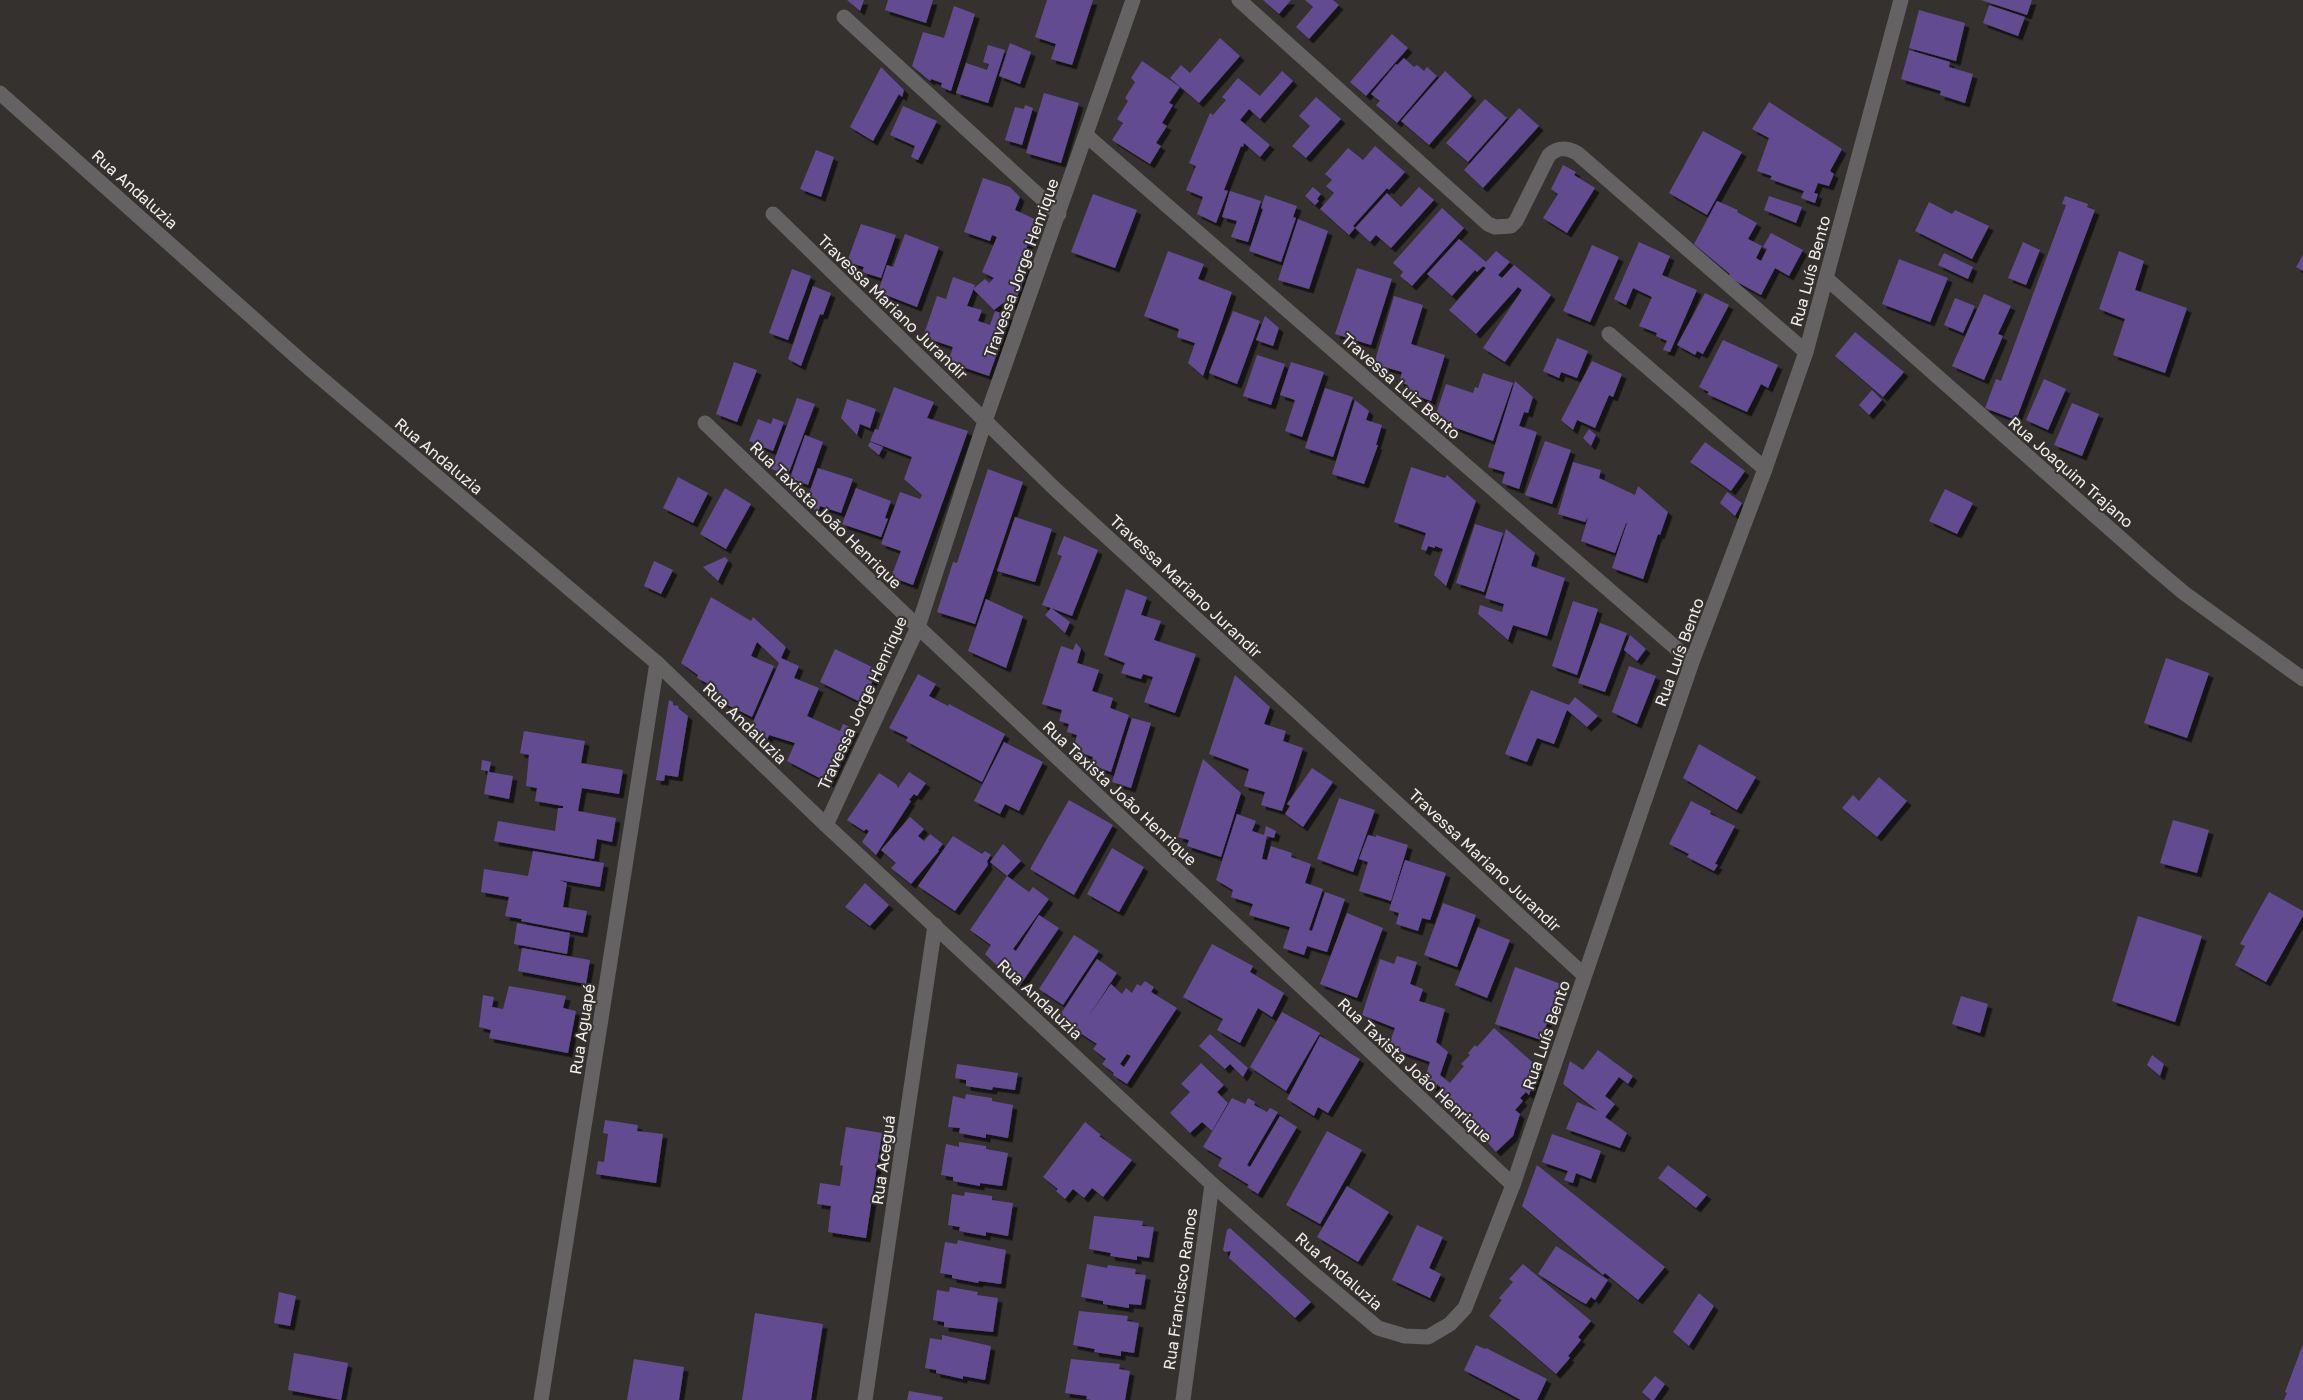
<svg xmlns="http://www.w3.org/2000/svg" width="2303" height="1400" font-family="'Golos Text',sans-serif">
<defs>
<filter id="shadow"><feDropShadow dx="4.5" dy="4.5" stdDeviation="0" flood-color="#0009"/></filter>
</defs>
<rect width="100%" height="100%" fill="#35312e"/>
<g fill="#624b91" fill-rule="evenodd" filter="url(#shadow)">
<polygon points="847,0 864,0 860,11"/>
<polygon points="888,0 933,0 926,23 885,10"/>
<polygon points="1047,0 1093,0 1072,65 1051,59 1056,44 1035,37"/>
<polygon points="1263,0 1291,0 1279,14"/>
<polygon points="1305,0 1333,0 1339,5 1309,39 1296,27 1313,7"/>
<polygon points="1981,0 2032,0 2027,15"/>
<polygon points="1989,5 2025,17 2018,36 1983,23"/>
<polygon points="954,6 975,14 951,91 941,87 942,83 931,79 930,81 912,66 923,32 944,38"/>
<polygon points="1919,10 1965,23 1956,61 1909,48"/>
<polygon points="1392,34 1408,48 1366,96 1350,82"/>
<polygon points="1220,38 1240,56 1199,103 1170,78 1181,65 1190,73"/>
<polygon points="1010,43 1031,52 1020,84 999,76"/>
<polygon points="988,45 1005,50 988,103 956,93 966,63 987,70 989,64 983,62"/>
<polygon points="1909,50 1950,62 1949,67 1973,74 1965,103 1940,95 1941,91 1901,79"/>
<polygon points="1404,58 1414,67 1417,65 1424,71 1427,67 1437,76 1397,123 1376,105 1380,101 1371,94 1396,64 1397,65"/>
<polygon points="1142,61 1180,87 1169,103 1173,105 1162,123 1167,126 1156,143 1161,146 1150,164 1112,140 1123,123 1117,119 1128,101 1125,98 1135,82 1131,78"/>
<polygon points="881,67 904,90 902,97 899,94 873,141 850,127"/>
<polygon points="1282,71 1293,81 1260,119 1249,109 1240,120 1270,145 1260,157 1244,143 1243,147 1241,146 1224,190 1228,191 1216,223 1197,214 1203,197 1186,190 1196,166 1189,163 1210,113 1213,115 1226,100 1222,97 1238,78 1260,96"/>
<polygon points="1445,71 1472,96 1429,145 1401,121"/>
<polygon points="1044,93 1079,103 1061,163 1026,153"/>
<polygon points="1316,97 1341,119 1306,158 1292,146 1310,126 1299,116"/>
<polygon points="1485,99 1507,118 1468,162 1446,143"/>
<polygon points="1769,102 1842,149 1830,171 1834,174 1829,186 1818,183 1814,193 1818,194 1815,203 1801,198 1804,191 1770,179 1772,176 1757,171 1769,138 1752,129"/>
<polygon points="1025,105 1033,108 1022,145 1005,140 1015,107 1024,109"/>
<polygon points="903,106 937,121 918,160 911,157 915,146 890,135"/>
<polygon points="1519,108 1539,126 1483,188 1464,170"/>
<polygon points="1703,131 1742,152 1707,215 1669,193"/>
<polygon points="1375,146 1405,172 1389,190 1387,188 1353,226 1355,228 1349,235 1320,209 1334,193 1326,186 1332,180 1325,174 1348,148 1363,160"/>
<polygon points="816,150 834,157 821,197 800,189"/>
<polygon points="1563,165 1576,172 1574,175 1595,188 1567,233 1543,218 1558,194 1551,189"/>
<polygon points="983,178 1010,187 1020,197 1015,210 1039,221 1024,253 1030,257 1021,278 1024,279 1013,307 1006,301 994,310 973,289 985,279 989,283 994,278 982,272 997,237 992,235 990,241 964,232"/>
<polygon points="1313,187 1321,194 1317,199 1319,201 1315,205 1305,196"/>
<polygon points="1419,187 1434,200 1391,248 1376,235 1370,242 1355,228 1387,193 1401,207"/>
<polygon points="1230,191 1261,201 1248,242 1231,237 1237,221 1222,217"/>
<polygon points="1093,194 1137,210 1115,268 1071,252"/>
<polygon points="1265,195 1297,206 1293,217 1296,218 1281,262 1249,251 1263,209 1261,208"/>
<polygon points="1769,196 1802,207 1796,223 1764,210"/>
<polygon points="2065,196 2088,204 2087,207 2095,210 2016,420 1985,408 1996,379 2001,381 2066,205 2062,204"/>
<polygon points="1717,201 1738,210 1737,212 1757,223 1748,239 1762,246 1756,258 1761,261 1767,249 1763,247 1771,233 1803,250 1789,276 1775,268 1761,295 1728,277 1730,274 1694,244"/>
<polygon points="1929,202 1952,214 1955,210 1989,226 1972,259 1915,231"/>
<polygon points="1442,208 1464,228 1412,286 1400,276 1403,272 1393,263"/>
<polygon points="1298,219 1328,231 1309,289 1278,280"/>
<polygon points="861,224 896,235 881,278 862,272 864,267 847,262"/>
<polygon points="905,234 939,247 917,307 878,292 887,265 893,267"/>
<polygon points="1459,239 1486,262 1496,251 1510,262 1498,275 1502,278 1514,265 1551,295 1505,362 1483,348 1522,290 1518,287 1476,334 1449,310 1486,268 1483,266 1477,272 1475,270 1452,296 1427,274"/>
<polygon points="1639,242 1670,256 1662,275 1697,290 1670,352 1663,350 1667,341 1656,336 1657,333 1639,326 1652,297 1633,288 1626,305 1614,299"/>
<polygon points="2023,242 2040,250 2026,285 2008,278"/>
<polygon points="1592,245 1619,257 1590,322 1563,311"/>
<polygon points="1168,251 1204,264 1198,279 1232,292 1203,376 1188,363 1195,343 1177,337 1179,329 1144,316"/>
<polygon points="2119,251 2144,261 2135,290 2187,308 2165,373 2113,355 2125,319 2099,309"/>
<polygon points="1944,253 1973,267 1968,279 1938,265"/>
<polygon points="2303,255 2303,271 2296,267"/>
<polygon points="1899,259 1948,278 1930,322 1882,304"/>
<polygon points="1357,268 1392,279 1371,345 1335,334"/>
<polygon points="792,269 811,276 788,340 769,333"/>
<polygon points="953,277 975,285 967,306 982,310 978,321 990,325 995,311 1010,316 989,376 948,362 953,347 923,337 937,296 946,299"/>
<polygon points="813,286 831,293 823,315 820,314 801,366 788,359"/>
<polygon points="1705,293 1729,305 1703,354 1697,351 1695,355 1677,345"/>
<polygon points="1984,294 2011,306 1998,334 2003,336 1984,380 1952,366"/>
<polygon points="1394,296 1423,305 1411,344 1445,355 1431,401 1406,392 1408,385 1399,382 1402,372 1374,364"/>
<polygon points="1955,298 1975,306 1963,333 1944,325"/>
<polygon points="1233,311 1260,321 1237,384 1209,373"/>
<polygon points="1265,316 1279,328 1273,346 1256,340"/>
<polygon points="1855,332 1904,372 1883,397 1835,356"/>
<polygon points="1557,338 1588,351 1577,378 1561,372 1559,378 1543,371"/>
<polygon points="1723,340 1778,365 1768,388 1761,384 1747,412 1707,394 1709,392 1699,387"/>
<polygon points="1257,355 1285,364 1271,405 1243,396"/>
<polygon points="1592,361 1622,374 1613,397 1609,395 1595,428 1577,420 1573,430 1561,420"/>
<polygon points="734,362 757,370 737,422 716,414"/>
<polygon points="1291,362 1324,372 1302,437 1285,431 1295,400 1280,395"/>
<polygon points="1483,373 1513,383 1493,441 1434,420 1446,384 1473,393 1475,387 1478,388"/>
<polygon points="2044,379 2066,389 2048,430 2026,420"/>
<polygon points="1515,381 1533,397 1528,413 1524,412 1519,426 1537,432 1519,489 1502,483 1505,472 1488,467"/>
<polygon points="894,387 934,402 927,418 968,431 913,585 891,577 901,551 881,544 900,492 920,499 922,495 904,479 912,457 870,441 875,429 878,430"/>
<polygon points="1325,388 1353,397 1333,457 1305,448"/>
<polygon points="1872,390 1882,400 1869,415 1859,405"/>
<polygon points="797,398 815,404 788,475 771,469"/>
<polygon points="847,399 876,409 870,428 860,424 857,435 841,418"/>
<polygon points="1355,400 1369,411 1366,420 1382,425 1376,445 1378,445 1364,484 1332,474"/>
<polygon points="2072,403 2099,414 2082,456 2054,445"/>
<polygon points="773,418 784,422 773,451 749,441 758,419 771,424"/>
<polygon points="1589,429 1596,435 1591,446 1583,438"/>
<polygon points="805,435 823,442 808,485 790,478"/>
<polygon points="1545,441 1571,450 1552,504 1525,495"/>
<polygon points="870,442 883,447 879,455 868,446"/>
<polygon points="1705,442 1745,471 1731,491 1690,462"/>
<polygon points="1573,462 1601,470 1599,478 1635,495 1638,486 1668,512 1660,535 1658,534 1643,579 1612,568 1627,523 1626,523 1615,553 1581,541 1588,517 1585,522 1558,514"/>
<polygon points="1411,467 1445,478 1447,475 1476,501 1446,586 1434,575 1443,549 1435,546 1435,548 1428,546 1426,551 1421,549 1426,533 1394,522"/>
<polygon points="818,468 853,479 841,513 820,506 818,513 806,502"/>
<polygon points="988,469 1023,482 975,624 937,612 953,562 957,563"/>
<polygon points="678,477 708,493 693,523 663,508"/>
<polygon points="725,488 751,504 726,549 700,534"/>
<polygon points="856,488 891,501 885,518 888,519 881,537 842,524"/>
<polygon points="1945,489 1973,503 1957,534 1929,521"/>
<polygon points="1727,492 1742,503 1735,516 1720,503"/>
<polygon points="1015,517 1052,529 1035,582 997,571"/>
<polygon points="1475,524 1503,533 1484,592 1456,583"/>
<polygon points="1506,529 1535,553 1531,566 1565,578 1547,636 1513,625 1508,640 1478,614 1480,605 1502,612 1504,604 1485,598"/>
<polygon points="1064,536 1098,550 1072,616 1051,608 1070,622 1065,633 1045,615 1051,608 1042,605 1062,556 1057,554"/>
<polygon points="725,557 728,560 718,581 703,567"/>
<polygon points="654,561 673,570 661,594 644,586"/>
<polygon points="1126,589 1147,597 1141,615 1161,621 1154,640 1196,654 1175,713 1144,702 1153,677 1143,674 1141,679 1121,673 1125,663 1104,655"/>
<polygon points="711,597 751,621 753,617 786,647 781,658 799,666 794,678 819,688 807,716 840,731 843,724 854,729 829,783 787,761 795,743 769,735 767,740 749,731 779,663 757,642 751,656 774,666 752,717 713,698 718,689 697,678 698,675 681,663"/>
<polygon points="986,599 1023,616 1006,668 968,651"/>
<polygon points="1573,601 1598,609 1577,675 1552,666"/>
<polygon points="1600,623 1627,633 1605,692 1578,683"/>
<polygon points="1630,635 1646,649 1637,661 1624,650"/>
<polygon points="1076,643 1081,649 1077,663 1099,670 1092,691 1113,698 1110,708 1129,715 1111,772 1091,765 1093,757 1073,750 1077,735 1067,732 1069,724 1059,721 1062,710 1042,704 1061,646 1073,650"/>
<polygon points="835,649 878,670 862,703 820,682"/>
<polygon points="2166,658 2209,673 2187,738 2144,723"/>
<polygon points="1629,666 1656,676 1637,724 1612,712"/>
<polygon points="918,674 936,684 929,696 948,706 949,704 1005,734 982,782 906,741 908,737 889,728"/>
<polygon points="1235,675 1270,707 1264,724 1286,731 1283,741 1303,748 1282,811 1261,805 1265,792 1244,786 1249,769 1209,754"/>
<polygon points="1531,690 1569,705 1575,697 1598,716 1587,727 1567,710 1554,744 1537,738 1527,762 1505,754"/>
<polygon points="669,700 673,702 673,705 679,706 678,708 688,716 678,777 665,775 664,781 656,780"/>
<polygon points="1132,718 1151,723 1131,788 1112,782"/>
<polygon points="524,731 585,741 581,763 623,770 619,794 582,788 578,811 616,818 612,842 597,839 594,859 494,841 498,821 555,831 558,808 563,808 563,806 535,801 537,788 526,786 529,755 520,753"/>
<polygon points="1004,742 1043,762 1019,811 1005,804 1000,814 974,801"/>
<polygon points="1699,744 1756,777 1737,810 1683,778"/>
<polygon points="1203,759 1241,793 1221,857 1187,846 1189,840 1178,837"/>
<polygon points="482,760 491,762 489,772 513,776 509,799 484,794 488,771 481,770"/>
<polygon points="1312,768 1333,782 1303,827 1285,814 1290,806 1287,804"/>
<polygon points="909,772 926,783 917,796 914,794 909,800 911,801 876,855 862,842 869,831 866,829 864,831 847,820 879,773 896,784 898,788"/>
<polygon points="1879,777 1907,801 1877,837 1842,808 1853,795 1859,801"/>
<polygon points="1339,798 1375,810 1353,872 1317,859"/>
<polygon points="1069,800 1113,825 1074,895 1030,869"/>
<polygon points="1691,801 1711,811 1710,814 1735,826 1715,864 1718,865 1714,871 1687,857 1689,854 1669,844"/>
<polygon points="1237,814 1256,821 1252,831 1264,835 1266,826 1276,831 1274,838 1267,836 1262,859 1267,860 1271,846 1292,853 1291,857 1311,864 1305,883 1323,889 1309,930 1312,931 1325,892 1345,899 1327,952 1307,946 1304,955 1283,948 1290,927 1249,915 1253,904 1231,897 1233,890 1216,880"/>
<polygon points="910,817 924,829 918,836 924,841 930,834 943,844 938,850 939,851 911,884 891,868 896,863 881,850"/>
<polygon points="2173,820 2209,830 2197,873 2160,863"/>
<polygon points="1368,835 1376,837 1376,835 1408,845 1391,901 1359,891 1368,862 1359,859"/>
<polygon points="953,836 982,854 985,851 991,855 987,861 988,865 955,911 918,886"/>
<polygon points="1003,844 1021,861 1007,876 1029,892 1033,887 1049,899 1013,949 1016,951 1039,915 1059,928 1019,987 985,954 991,945 970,930 1007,876 990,862"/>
<polygon points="1112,848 1144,867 1119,912 1087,894"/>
<polygon points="533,851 604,863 600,887 559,880 567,883 563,907 587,911 583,933 521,921 522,919 505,916 509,897 481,892 484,869 528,876"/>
<polygon points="1405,860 1446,873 1430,920 1422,918 1418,931 1396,924 1399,913 1389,910"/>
<polygon points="865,883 889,905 870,926 845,907"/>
<polygon points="2269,892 2303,911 2303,916 2266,982 2235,965 2245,946 2240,944"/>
<polygon points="1443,903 1476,915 1457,967 1424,955"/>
<polygon points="1347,913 1383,928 1357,998 1320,984"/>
<polygon points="2138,916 2202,936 2175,1022 2112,1001"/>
<polygon points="517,923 570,933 567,954 514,944"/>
<polygon points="1478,927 1510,940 1487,998 1455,985"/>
<polygon points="1074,935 1099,951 1063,1005 1039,989"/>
<polygon points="1212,944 1253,966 1250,972 1284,993 1272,1017 1258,1008 1240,1043 1217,1030 1223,1019 1183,997"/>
<polygon points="522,948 590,960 586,984 518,971"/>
<polygon points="1397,956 1417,962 1410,984 1423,989 1419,1001 1445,1009 1436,1042 1448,1052 1440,1075 1450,1083 1464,1066 1461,1064 1470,1055 1468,1053 1475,1045 1477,1047 1494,1028 1539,1068 1529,1095 1526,1092 1520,1098 1523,1101 1515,1110 1520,1114 1513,1136 1496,1152 1478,1132 1436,1096 1442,1089 1437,1084 1436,1089 1424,1081 1430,1062 1388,1047 1395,1028 1362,1015 1380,959 1394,964"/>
<path d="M1097 959 1117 973 1088 1017 1111 984 1122 994 1126 988 1132 993 1137 984 1141 986 1145 981 1154 987 1151 992 1177 1008 1127 1084 1113 1075 1114 1073 1102 1064 1106 1059 1093 1049 1097 1044 1077 1031 1073 1037 1056 1021ZM1127 1054 1131 1056 1124 1067 1120 1064Z"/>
<polygon points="1515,967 1561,984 1541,1040 1495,1024"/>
<polygon points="509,986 566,996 563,1008 576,1011 568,1053 489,1038 491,1030 479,1027 483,995 494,997 492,1007 503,1009"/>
<polygon points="1961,996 1988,1004 1980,1033 1952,1024"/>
<polygon points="1282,1012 1320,1033 1286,1091 1250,1067"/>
<polygon points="1210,1034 1248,1068 1243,1077 1230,1064 1225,1069 1199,1046"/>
<polygon points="1320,1036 1360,1059 1328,1113 1318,1107 1314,1116 1287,1099"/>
<polygon points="1598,1050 1633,1076 1628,1084 1619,1077 1605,1096 1615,1104 1605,1117 1627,1133 1620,1148 1566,1129 1577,1102 1598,1111 1563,1084 1570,1061 1583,1070"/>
<polygon points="2152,1055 2164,1064 2160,1076 2147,1065"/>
<polygon points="1201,1063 1224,1085 1217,1092 1228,1103 1212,1131 1202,1122 1190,1133 1170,1113 1190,1092 1181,1084"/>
<polygon points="957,1064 1018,1073 1015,1090 993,1087 992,1090 966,1086 966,1080 955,1078"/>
<polygon points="966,1094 992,1098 992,1101 1013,1105 1008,1138 986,1134 986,1138 959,1133 960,1128 948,1127 953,1096 965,1099"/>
<polygon points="1232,1098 1245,1104 1248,1098 1255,1102 1254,1105 1267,1112 1270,1108 1278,1112 1247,1165 1250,1167 1280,1116 1297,1127 1258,1194 1247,1187 1249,1185 1218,1166 1222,1158 1203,1147"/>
<polygon points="605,1120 638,1125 637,1131 663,1134 656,1183 596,1174 598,1161 604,1162 608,1134 603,1133"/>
<polygon points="1085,1122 1101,1135 1099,1136 1132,1160 1103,1197 1092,1188 1084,1198 1073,1189 1065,1199 1056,1191 1058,1189 1043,1177"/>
<polygon points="846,1127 882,1133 866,1238 828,1232 831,1206 817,1204 820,1183 840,1186 843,1166 840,1165"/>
<polygon points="1327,1131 1362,1150 1320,1224 1286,1205"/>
<polygon points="1552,1134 1601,1151 1591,1179 1576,1173 1573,1183 1564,1180 1568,1171 1542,1162"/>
<polygon points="959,1142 986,1146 986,1149 1008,1153 1002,1186 980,1183 980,1186 953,1181 953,1177 941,1175 946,1144 959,1147"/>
<polygon points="1537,1165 1665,1267 1638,1300 1605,1273 1603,1275 1522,1206"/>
<polygon points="1668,1165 1707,1195 1696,1208 1658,1178"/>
<polygon points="1347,1186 1389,1212 1358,1262 1317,1237"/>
<polygon points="965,1192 992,1196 992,1200 1013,1203 1008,1236 986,1232 986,1236 959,1231 960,1227 948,1225 952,1194 964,1196"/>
<polygon points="1094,1216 1143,1221 1142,1226 1154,1227 1149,1258 1137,1256 1137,1260 1110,1256 1111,1253 1089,1249"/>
<polygon points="1417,1225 1443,1237 1429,1268 1441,1274 1430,1298 1392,1280"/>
<polygon points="1230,1228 1311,1302 1295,1318 1229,1258 1231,1251 1225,1252 1223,1250 1227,1230"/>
<polygon points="958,1240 1006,1250 1001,1284 979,1281 978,1283 952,1278 952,1275 940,1273 945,1242 957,1244"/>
<polygon points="1556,1246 1608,1280 1595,1300 1591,1297 1586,1304 1580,1301 1538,1274"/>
<polygon points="1087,1264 1107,1268 1108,1265 1136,1269 1135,1274 1146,1275 1141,1305 1129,1304 1129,1308 1103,1304 1103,1301 1081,1297"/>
<polygon points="1523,1264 1591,1321 1578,1337 1581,1340 1568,1356 1570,1358 1556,1374 1489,1316 1502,1300 1499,1298 1513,1282 1509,1279"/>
<polygon points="950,1287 978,1292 977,1295 998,1298 993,1332 944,1327 944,1322 933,1320 937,1290 949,1292"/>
<polygon points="279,1292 296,1296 290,1326 274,1323"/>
<polygon points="1699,1293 1714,1306 1689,1346 1673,1332"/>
<polygon points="1079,1311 1128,1316 1127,1321 1139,1323 1134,1353 1121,1351 1121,1356 1094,1352 1095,1349 1073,1345"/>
<polygon points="755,1313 823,1324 811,1400 742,1400"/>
<polygon points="942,1335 991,1346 985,1380 963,1376 963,1379 936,1373 936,1370 925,1368 930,1338 942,1340"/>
<polygon points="2303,1344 2303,1400 2284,1400 2287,1393 2285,1392"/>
<polygon points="1476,1345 1485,1349 1486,1348 1547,1379 1537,1400 1521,1400 1464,1370"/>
<polygon points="294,1353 348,1363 341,1400 288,1390"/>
<polygon points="634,1359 684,1367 679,1400 627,1400"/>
<polygon points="1071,1359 1120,1364 1119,1369 1130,1371 1125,1400 1091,1400 1086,1399 1087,1396 1065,1393"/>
<polygon points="1655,1376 1665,1384 1654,1400 1651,1400 1642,1392"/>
<polygon points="909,1391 943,1397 942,1400 907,1400"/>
</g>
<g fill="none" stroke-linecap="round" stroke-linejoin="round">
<g stroke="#656263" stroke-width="15">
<path d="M1239 0 1488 224 1495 227 1511 226 1516 221 1549 155C1558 147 1566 147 1577 153L1806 352"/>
<polyline points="844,17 1059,214"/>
<polyline points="0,93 309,368 657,663 826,825 1212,1184 1308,1269 1378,1328 1405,1336 1428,1337 1450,1324 1465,1308 1513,1185 1692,662 1765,469 1806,352 1901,0"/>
<polyline points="1087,136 1692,662"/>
<polyline points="773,214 1055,489 1584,975"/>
<polyline points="1827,279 2152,566 2184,593 2303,679"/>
<polyline points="1609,334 1765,469"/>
<polyline points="705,423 918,627 1513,1185"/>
<polyline points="826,825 918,627 985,421 1133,0"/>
<polyline points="541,1400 657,663"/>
<polyline points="865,1400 935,925"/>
<polyline points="1183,1400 1212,1184"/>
</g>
</g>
<g text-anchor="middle" stroke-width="4" stroke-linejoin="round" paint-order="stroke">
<g font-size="16" fill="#f1eeec" stroke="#35312e">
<text transform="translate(135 189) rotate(42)" y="6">Rua Andaluzia</text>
<text transform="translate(1021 268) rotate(-70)" y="6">Travessa Jorge Henrique</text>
<text transform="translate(1810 271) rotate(-75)" y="6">Rua Luís Bento</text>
<text transform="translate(893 307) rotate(44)" y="6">Travessa Mariano Jurandir</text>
<text transform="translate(1401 386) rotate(41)" y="6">Travessa Luiz Bento</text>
<text transform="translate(439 456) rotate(40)" y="6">Rua Andaluzia</text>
<text transform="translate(2071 472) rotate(41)" y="6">Rua Joaquim Trajano</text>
<text transform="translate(826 515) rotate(44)" y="6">Rua Taxista João Henrique</text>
<text transform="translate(1186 586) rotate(43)" y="6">Travessa Mariano Jurandir</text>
<text transform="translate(1679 652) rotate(-70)" y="6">Rua Luís Bento</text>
<text transform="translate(862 703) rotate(-65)" y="6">Travessa Jorge Henrique</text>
<text transform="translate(745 723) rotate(44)" y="6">Rua Andaluzia</text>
<text transform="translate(1120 793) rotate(43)" y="6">Rua Taxista João Henrique</text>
<text transform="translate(1485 860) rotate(43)" y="6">Travessa Mariano Jurandir</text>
<text transform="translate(1040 999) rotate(43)" y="6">Rua Andaluzia</text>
<text transform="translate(582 1029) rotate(-81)" y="6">Rua Aguapé</text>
<text transform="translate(1546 1035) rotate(-71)" y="6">Rua Luís Bento</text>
<text transform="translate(1415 1070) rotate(43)" y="6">Rua Taxista João Henrique</text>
<text transform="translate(883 1160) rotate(-82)" y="6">Rua Aceguá</text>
<text transform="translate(1339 1271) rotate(41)" y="6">Rua Andaluzia</text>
<text transform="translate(1180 1289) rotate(-82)" y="6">Rua Francisco Ramos</text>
</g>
</g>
</svg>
